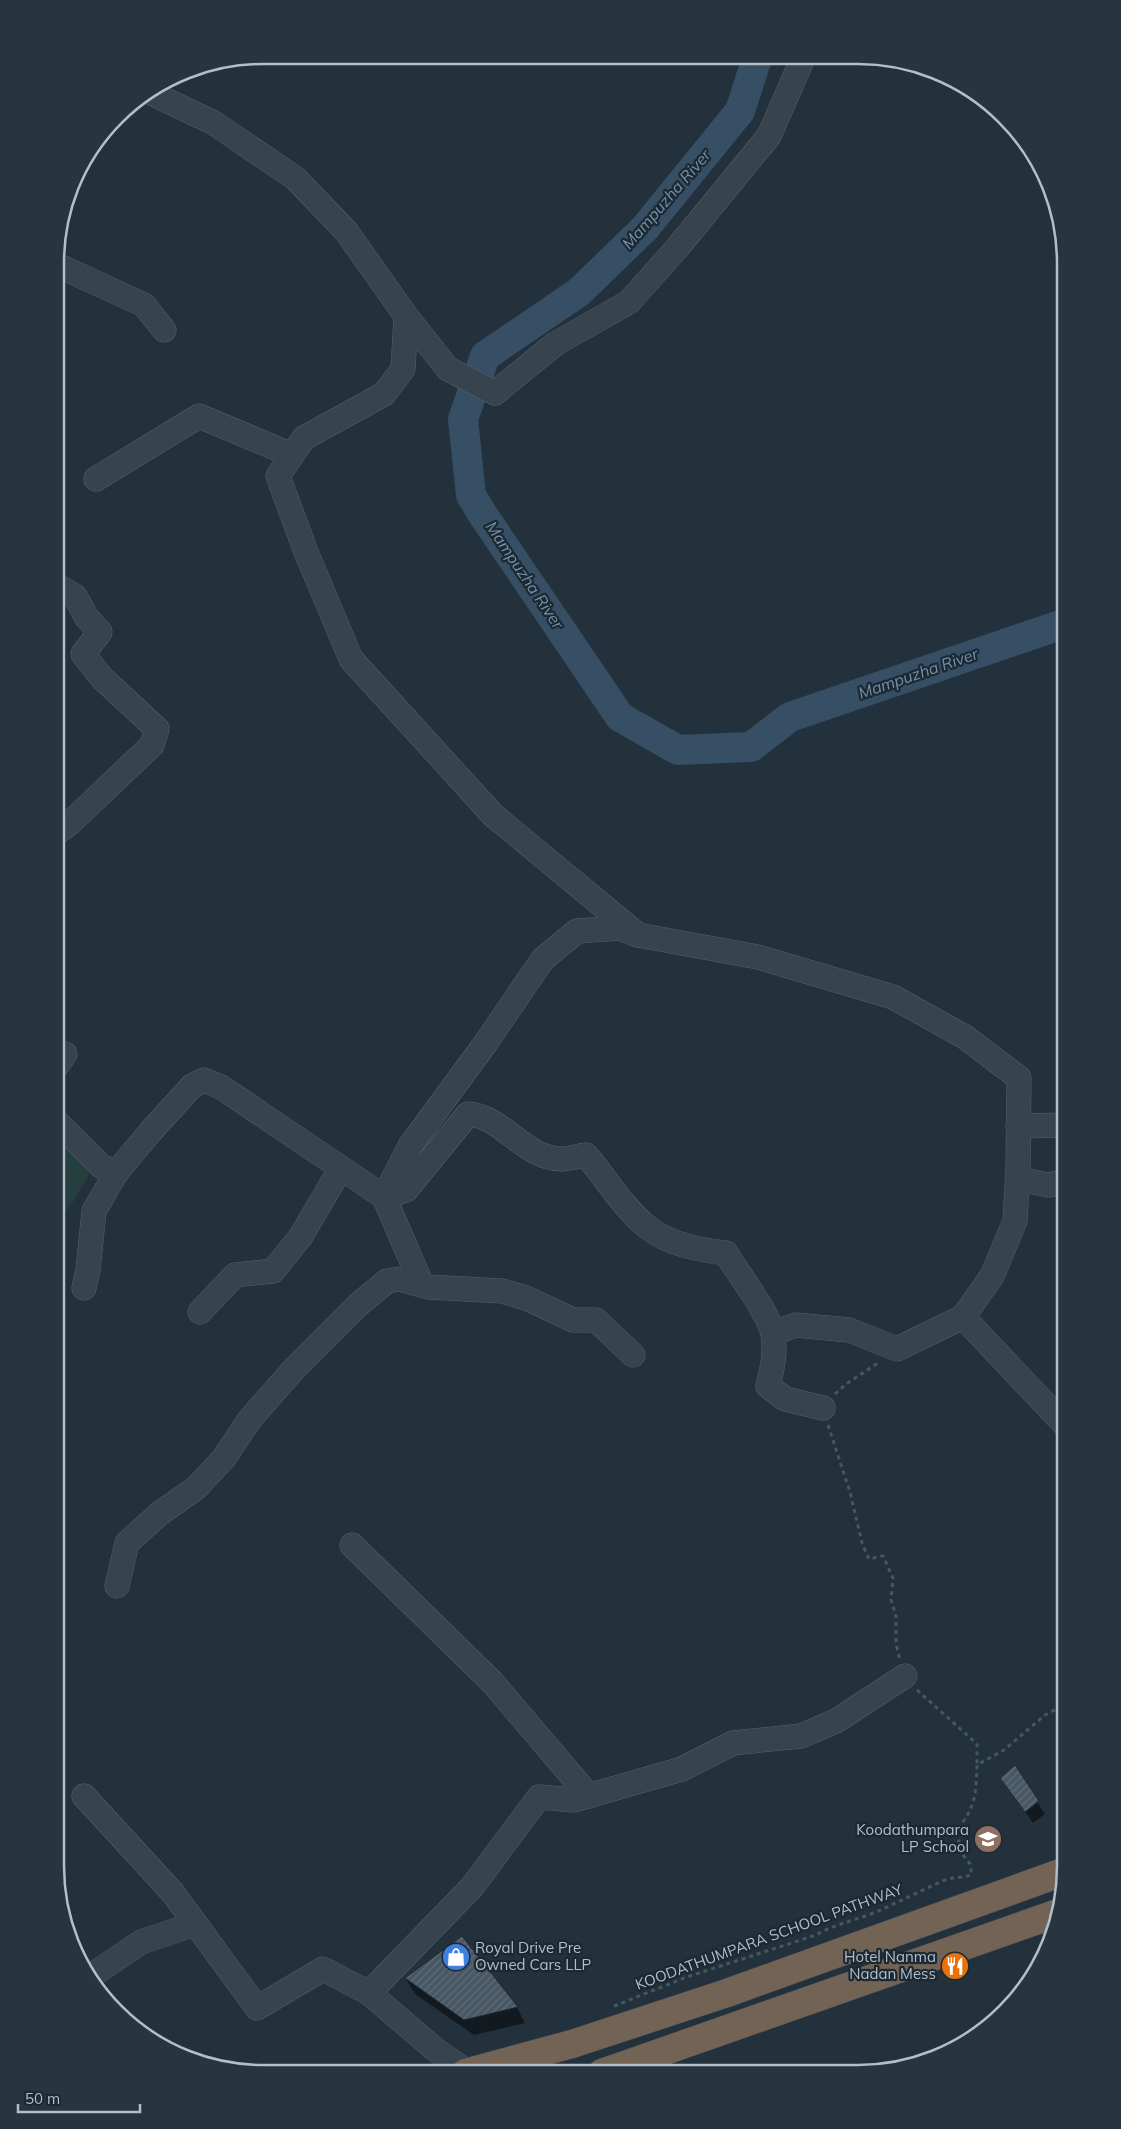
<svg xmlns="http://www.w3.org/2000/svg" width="1121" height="2129" font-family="Mulish,sans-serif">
<defs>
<pattern id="building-hatch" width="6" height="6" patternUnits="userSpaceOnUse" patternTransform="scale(1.25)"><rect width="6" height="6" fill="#475763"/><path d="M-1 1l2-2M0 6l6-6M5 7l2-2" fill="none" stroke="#5f6d78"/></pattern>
</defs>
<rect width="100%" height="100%" fill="#23313d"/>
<polygon fill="#253e3e" points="56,1130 92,1169 73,1202 56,1224"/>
<g fill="#0007">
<polygon points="1015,1767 1045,1814 1033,1823 1002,1778"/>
<polygon points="462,1938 517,2008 525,2023 474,2035 415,1994 406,1979"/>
</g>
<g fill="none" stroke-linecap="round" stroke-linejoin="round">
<polyline stroke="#364f64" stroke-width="30" points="757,58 740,111 645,228 579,292 485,356 463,419 471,495 483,515 620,717 678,750 751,747 790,717 1066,623"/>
</g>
<g fill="url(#building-hatch)" stroke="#1e2a34">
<polygon points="1015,1765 1039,1801 1025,1812 1000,1778"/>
<polygon points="462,1936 518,2007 464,2020 405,1978"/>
</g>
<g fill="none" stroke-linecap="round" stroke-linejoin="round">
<defs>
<g id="minor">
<polyline points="149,92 214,123 295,178 346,231 406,316 448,369 495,393 555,344 629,302 678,247 769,136 803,58"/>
<polyline points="57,265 144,305 164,330"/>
<polyline points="292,455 278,476 306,552 351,659 493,815 638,935 620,928 577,931 543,959 485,1044 410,1146 384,1197"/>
<polyline points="96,479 199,416 292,455 304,438 384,394 403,369 406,316"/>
<polyline points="56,833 70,823 152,745 157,729 102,678 83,654 100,632 87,618 75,596 56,585"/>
<polyline points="638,935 758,957 893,997 965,1037 1019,1078 1018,1170 1015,1221 992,1276 963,1317 897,1349 849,1330 796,1325 773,1333"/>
<polyline points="56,1067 65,1054 56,1051"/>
<polyline points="56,1121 101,1166 116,1173"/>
<polyline points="1018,1126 1066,1125"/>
<polyline points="1018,1179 1049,1185 1066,1181"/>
<path d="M384 1197 406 1190 468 1114C503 1116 524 1159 562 1159 570 1159 578 1156 586 1155 606 1178 622 1206 646 1226 667 1244 699 1250 726 1253 738 1274 770 1314 773 1335 776 1353 772 1369 768 1386L785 1399 823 1408"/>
<polyline points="84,1288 88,1270 94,1211 116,1173 151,1131 192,1086 204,1080 221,1087 384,1197 422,1285"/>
<polyline points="200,1312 235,1275 273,1271 301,1236 341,1168"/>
<polyline points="963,1317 1066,1426"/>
<polyline points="352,1545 492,1682 589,1796"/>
<polyline points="117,1586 127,1543 159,1514 196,1488 224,1458 250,1419 294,1369 358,1305 387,1281 400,1279 428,1287 502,1291 526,1298 573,1320 596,1320 633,1355"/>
<polyline points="84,1796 173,1893 257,2008 323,1969 369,1993 472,1887 539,1797 574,1800 682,1769 733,1743 801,1736 836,1721 905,1676"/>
<polyline points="88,1978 141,1942 195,1924"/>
<polyline points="369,1993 437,2051 468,2072"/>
</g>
<g id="highway">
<polyline points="465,2073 572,2044 727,1993 1066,1871"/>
<polyline points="602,2073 1058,1913"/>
</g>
</defs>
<use href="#minor" stroke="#55616b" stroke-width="25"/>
<use href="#highway" stroke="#424e58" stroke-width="29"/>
<g stroke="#435a5a" stroke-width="3" stroke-dasharray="4 4" stroke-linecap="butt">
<polyline points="835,1394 846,1384 878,1363"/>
<polyline points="828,1425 850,1492 862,1543 869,1559 883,1556 893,1578 891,1600 896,1616 896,1644 900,1660"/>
<polyline points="917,1690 977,1744 977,1764"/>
<path d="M614 2006 687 1977 816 1935C833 1925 852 1921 871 1914 896 1904 919 1891 945 1880 953 1877 962 1878 971 1875V1865L963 1855 956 1831C976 1807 976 1794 977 1765L1004 1750 1045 1715 1066 1704"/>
</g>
<use href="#minor" stroke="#37434d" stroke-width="24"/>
<use href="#highway" stroke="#736354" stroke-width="28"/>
</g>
<defs>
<symbol id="school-disc" viewBox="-11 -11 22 22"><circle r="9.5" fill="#8d6e63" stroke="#1c2832"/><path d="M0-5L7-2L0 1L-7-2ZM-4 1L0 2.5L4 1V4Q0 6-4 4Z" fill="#fff"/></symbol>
<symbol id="shop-disc" viewBox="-11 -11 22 22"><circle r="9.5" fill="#3f7fe0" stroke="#1c2832"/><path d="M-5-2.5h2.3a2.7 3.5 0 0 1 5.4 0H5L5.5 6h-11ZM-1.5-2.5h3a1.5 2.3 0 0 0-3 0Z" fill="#fff"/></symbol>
<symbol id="restaurant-disc" viewBox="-11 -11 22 22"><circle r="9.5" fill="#e8710a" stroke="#1c2832"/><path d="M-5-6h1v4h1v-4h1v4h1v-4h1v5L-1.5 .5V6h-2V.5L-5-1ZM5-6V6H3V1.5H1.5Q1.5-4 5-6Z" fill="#fff"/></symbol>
</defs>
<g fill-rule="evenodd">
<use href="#school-disc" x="972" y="1823" width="32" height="32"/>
<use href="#shop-disc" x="440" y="1941" width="32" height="32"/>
<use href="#restaurant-disc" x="939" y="1950" width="32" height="32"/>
</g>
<g text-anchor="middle" stroke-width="4.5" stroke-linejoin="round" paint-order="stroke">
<g font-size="15" fill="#b3bec8" stroke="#1c2832" text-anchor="end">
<text x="969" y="1835">Koodathumpara<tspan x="969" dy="17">LP School</tspan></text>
<text x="475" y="1953" text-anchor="start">Royal Drive Pre<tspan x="475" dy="17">Owned Cars LLP</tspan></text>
<text x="936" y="1962">Hotel Nanma<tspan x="936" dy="17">Nadan Mess</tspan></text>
</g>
<g font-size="15" fill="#b3bec8" stroke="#1c2832">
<text transform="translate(769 1937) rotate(-20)" y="5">KOODATHUMPARA SCHOOL PATHWAY</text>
</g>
<g font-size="16" font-style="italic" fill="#7292ac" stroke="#1c2832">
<text transform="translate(666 199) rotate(-49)" y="6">Mampuzha River</text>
<text transform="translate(525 575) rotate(56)" y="6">Mampuzha River</text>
<text transform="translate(918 673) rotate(-19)" y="6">Mampuzha River</text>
</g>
</g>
<path d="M0 0H1121V2129H0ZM263 64H858A199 199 0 0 1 1057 263V1866A199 199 0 0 1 858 2065H263A199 199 0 0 1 64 1866V263A199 199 0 0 1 263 64Z" fill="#28343e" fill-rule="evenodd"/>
<path fill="none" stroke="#b3bec8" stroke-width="2.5" d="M263 64H858A199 199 0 0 1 1057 263V1866A199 199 0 0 1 858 2065H263A199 199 0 0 1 64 1866V263A199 199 0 0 1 263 64Z"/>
<path d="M18 2104v8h122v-8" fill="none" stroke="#b3bec8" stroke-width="2.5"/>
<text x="25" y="2104" font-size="15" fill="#b3bec8" stroke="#1c2832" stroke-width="4" paint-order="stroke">50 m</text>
</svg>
